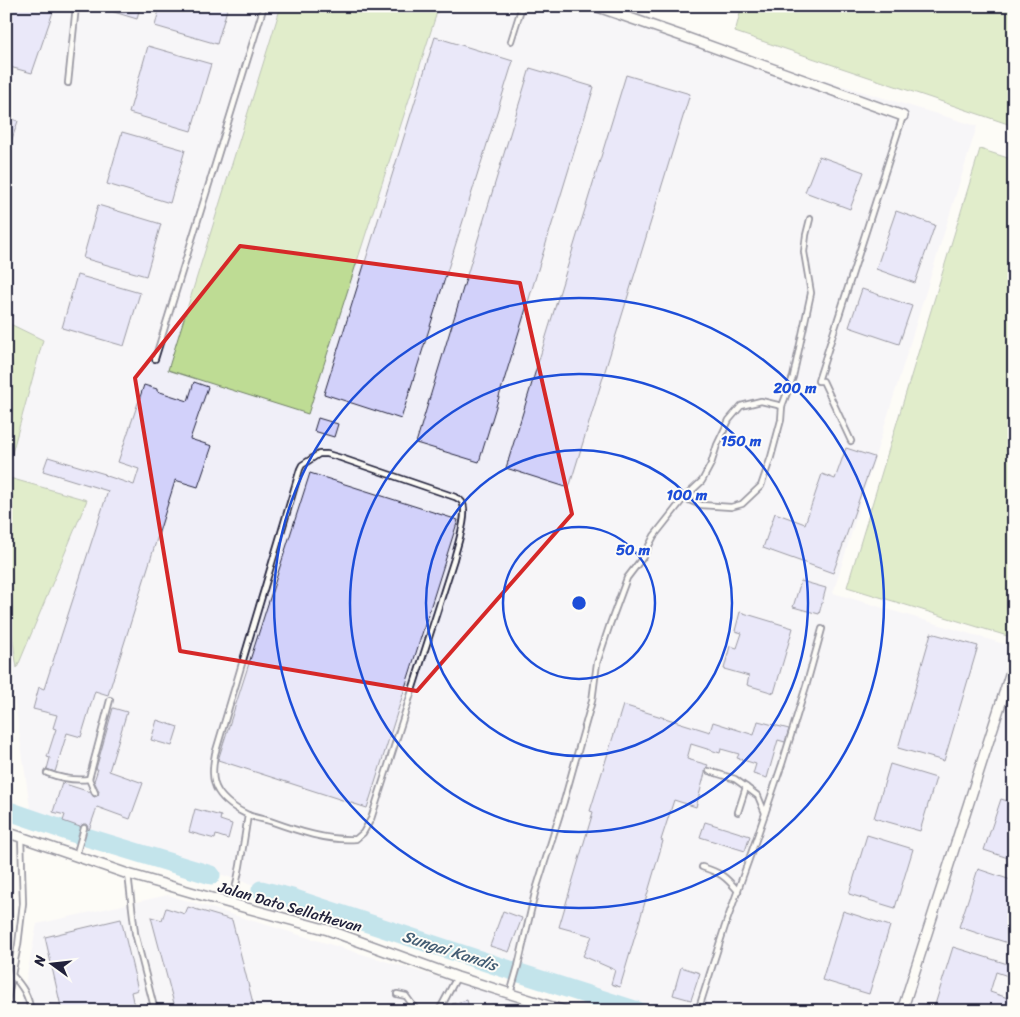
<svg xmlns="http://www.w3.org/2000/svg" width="1020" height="1017" font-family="Sriracha,sans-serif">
<rect width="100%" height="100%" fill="#fdfcf7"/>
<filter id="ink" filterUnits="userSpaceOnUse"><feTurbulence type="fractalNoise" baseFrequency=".02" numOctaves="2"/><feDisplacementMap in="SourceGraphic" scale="10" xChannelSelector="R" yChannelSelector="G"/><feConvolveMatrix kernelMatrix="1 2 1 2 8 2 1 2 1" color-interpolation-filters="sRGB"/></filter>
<g filter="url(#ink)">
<g fill="#f0eff8">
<polygon points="6,6 577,6 977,126 833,593 1014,647 1014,1011 651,1011 31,814 6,640"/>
<polygon points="168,895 549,1011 20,1011 37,924"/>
</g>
<g fill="#bedc94" stroke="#707f68">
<polygon points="281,6 439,6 308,414 168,370"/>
<polygon points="742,6 1014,6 1014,126 735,32"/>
<polygon points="980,149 1014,160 1014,638 847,587"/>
<polygon points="6,322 43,340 6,475"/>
<polygon points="6,477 87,500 17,668 6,596"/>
</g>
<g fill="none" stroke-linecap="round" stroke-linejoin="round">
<g stroke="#7cc7dc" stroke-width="19">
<polyline points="6,810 73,833 211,875"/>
<polyline points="261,890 292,898 504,968 638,1011"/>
</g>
</g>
<g fill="#d2d1fa" stroke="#22223b">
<polygon points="6,6 55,6 32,73 6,66"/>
<polygon points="102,6 140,6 137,19 101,8"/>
<polygon points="160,6 228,6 217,44 155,26"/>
<polygon points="435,37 513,61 401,419 324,394"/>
<polygon points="148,46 211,64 191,131 129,113"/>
<polygon points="530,68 594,87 479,462 416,443"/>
<polygon points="626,75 690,94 569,488 506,468"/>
<polygon points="6,117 18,121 8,151 6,151"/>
<polygon points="122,132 185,150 170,203 107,184"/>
<polygon points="819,156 864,172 850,209 805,192"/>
<polygon points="98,205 161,224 146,276 83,258"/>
<polygon points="896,211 935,225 915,283 876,269"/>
<polygon points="77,275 140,293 124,346 62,328"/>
<polygon points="862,289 912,306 899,344 849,327"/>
<polygon points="194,382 208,387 190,439 212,446 198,487 175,480 175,481 108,695 95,691 81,737 67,733 55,772 47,769 50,758 47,757 56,729 53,728 57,715 33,709 39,687 44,689 108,491 43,471 48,457 105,474 104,475 134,485 139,469 118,462 144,385 157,389 157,391 188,401"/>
<polygon points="318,418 338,424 334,437 314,431"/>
<polygon points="846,448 874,457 833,573 763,548 775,513 805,524 822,474 835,479"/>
<polygon points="310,473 458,520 367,808 218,760"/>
<polygon points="801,581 826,588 819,614 793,607"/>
<polygon points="740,612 793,628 774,693 747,685 749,676 724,669 730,646 737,648 742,633 735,631"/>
<polygon points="931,633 978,646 944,761 898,748"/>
<polygon points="623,705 710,732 713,722 754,735 758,721 789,729 785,742 778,740 767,778 753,774 756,764 737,758 739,754 721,749 720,753 691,744 687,759 708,765 705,770 705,773 696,807 674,800 661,840 663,841 620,987 611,984 615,970 583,956 592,936 559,927 593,812 590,811"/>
<polygon points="113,708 127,712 109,771 143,783 130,819 97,807 89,830 88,829 88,827 86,824 83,824 80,827 63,821 65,815 53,812 62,783 90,792 94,797 98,795 99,791 94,781 98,769 96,769"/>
<polygon points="157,720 178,727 172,746 151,740"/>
<polygon points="890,764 936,778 920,831 874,818"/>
<polygon points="1001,799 1014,803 1014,860 984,850"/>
<polygon points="195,809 221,816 220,820 232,824 228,839 216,835 215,839 189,832"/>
<polygon points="705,822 750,836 745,851 700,837"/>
<polygon points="867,835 913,849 895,908 849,894"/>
<polygon points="978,869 1014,881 1014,921 1010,933 1014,934 1014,945 959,927"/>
<polygon points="188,907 232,920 255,1011 176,1011 151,917 162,920 166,908 185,914"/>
<polygon points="503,911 522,918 509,952 490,946"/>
<polygon points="843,911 890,926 869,994 822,980"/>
<polygon points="121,919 138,990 131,992 135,1011 62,1011 45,937"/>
<polygon points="953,947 1014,966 1014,978 996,972 990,992 1014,1000 1014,1011 933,1011"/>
<polygon points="681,967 700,973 691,1000 673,995"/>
<polygon points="467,1000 470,1011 453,1011 452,1004"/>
</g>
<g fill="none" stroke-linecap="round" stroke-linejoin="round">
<defs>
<g id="service">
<polyline points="511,41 522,6"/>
<polyline points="68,83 76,6"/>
<polyline points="155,359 264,6"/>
<polyline points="851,441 823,381 818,381 903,116"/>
<path d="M319 454H327L341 458 455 497C458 499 460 499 462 502 469 513 457 546 454 559L371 819 363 833 356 839C327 841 298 831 270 821 263 819 255 818 248 815 237 810 224 801 218 791 211 780 213 766 215 754L300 469 302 465Z"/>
<polyline points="684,498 701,505 731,507 742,504 761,486 771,457 781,420 782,406"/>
<polyline points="709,771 735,779 746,787 758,796 765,813"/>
<path d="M47 773C60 778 74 781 89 779"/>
<polyline points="95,793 89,779 110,700"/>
<polyline points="738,812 746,787"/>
<polyline points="76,856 84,828"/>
<path d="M702 867C721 873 725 876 738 891"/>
<polyline points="128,874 135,933 155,1011"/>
<polyline points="232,904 240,866 248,815"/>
<path d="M12 975C23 987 28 995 31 1011"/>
<polyline points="397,994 406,996 417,1011"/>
<polyline points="510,994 518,966 535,893 564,801 592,701 597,663 610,624 627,578 643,557 654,536 684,498 702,481 711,464 717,445 729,420 741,406 761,401 782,406 793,377 811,293 804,252 806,235 810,219"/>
<polyline points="6,1005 18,945 23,903 21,837"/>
<polyline points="438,1011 441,1007 457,977"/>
<polyline points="533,1011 533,1001"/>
<polyline points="698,1011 725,926 758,834 782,764 807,683 822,629"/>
</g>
<g id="minor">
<polyline points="595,6 682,36 903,116"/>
<polyline points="6,832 128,874 243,907 328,930 457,977 565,1011"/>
<polyline points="902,1011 1014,662"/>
</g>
</defs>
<use href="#service" stroke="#22223b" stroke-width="8"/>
<use href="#minor" stroke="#22223b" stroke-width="12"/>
<use href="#service" stroke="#fdfcf7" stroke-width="4.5"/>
<use href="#minor" stroke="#fdfcf7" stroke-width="9"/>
</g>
</g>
<path d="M0 0H1020V1017H0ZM240 246 520 283 572 514 417 691 180 651 135 378Z" fill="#fdfcf7" fill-opacity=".55" fill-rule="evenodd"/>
<path fill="none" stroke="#d62828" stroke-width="4" stroke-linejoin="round" d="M240 246 520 283 572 514 417 691 180 651 135 378Z"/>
<g fill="none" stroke="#1d4ed8" stroke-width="2.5">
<circle cx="579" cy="603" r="76"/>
<circle cx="579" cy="603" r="153"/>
<circle cx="579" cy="603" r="229"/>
<circle cx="579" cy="603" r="305"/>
</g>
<g text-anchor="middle" stroke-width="4" stroke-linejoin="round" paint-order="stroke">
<g font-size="15" fill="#22223b" stroke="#fdfcf7">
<text transform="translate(290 907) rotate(16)" y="5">Jalan Dato Sellathevan</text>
</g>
<g font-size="16" font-style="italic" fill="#425c73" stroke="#fdfcf7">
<text transform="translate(450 950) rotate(18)" y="6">Sungai Kandis</text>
</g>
</g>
<circle cx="579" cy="603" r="8" fill="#1d4ed8" stroke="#fdfcf7" stroke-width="2.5"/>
<g font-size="15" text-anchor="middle" font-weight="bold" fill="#1d4ed8" stroke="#fdfcf7" stroke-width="4" stroke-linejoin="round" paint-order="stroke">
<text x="795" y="393">200 m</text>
<text x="741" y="446">150 m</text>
<text x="687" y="500">100 m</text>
<text x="633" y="555">50 m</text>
</g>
<rect width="1020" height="1017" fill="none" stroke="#fdfcf7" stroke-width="25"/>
<rect x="12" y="12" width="995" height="992" fill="none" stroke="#22223b" stroke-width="2" filter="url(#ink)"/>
<g transform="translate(52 964) rotate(285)" stroke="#fdfcf7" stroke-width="4" paint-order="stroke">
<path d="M0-4L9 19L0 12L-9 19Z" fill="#22223b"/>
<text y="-8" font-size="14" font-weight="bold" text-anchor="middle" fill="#22223b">N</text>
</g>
</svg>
